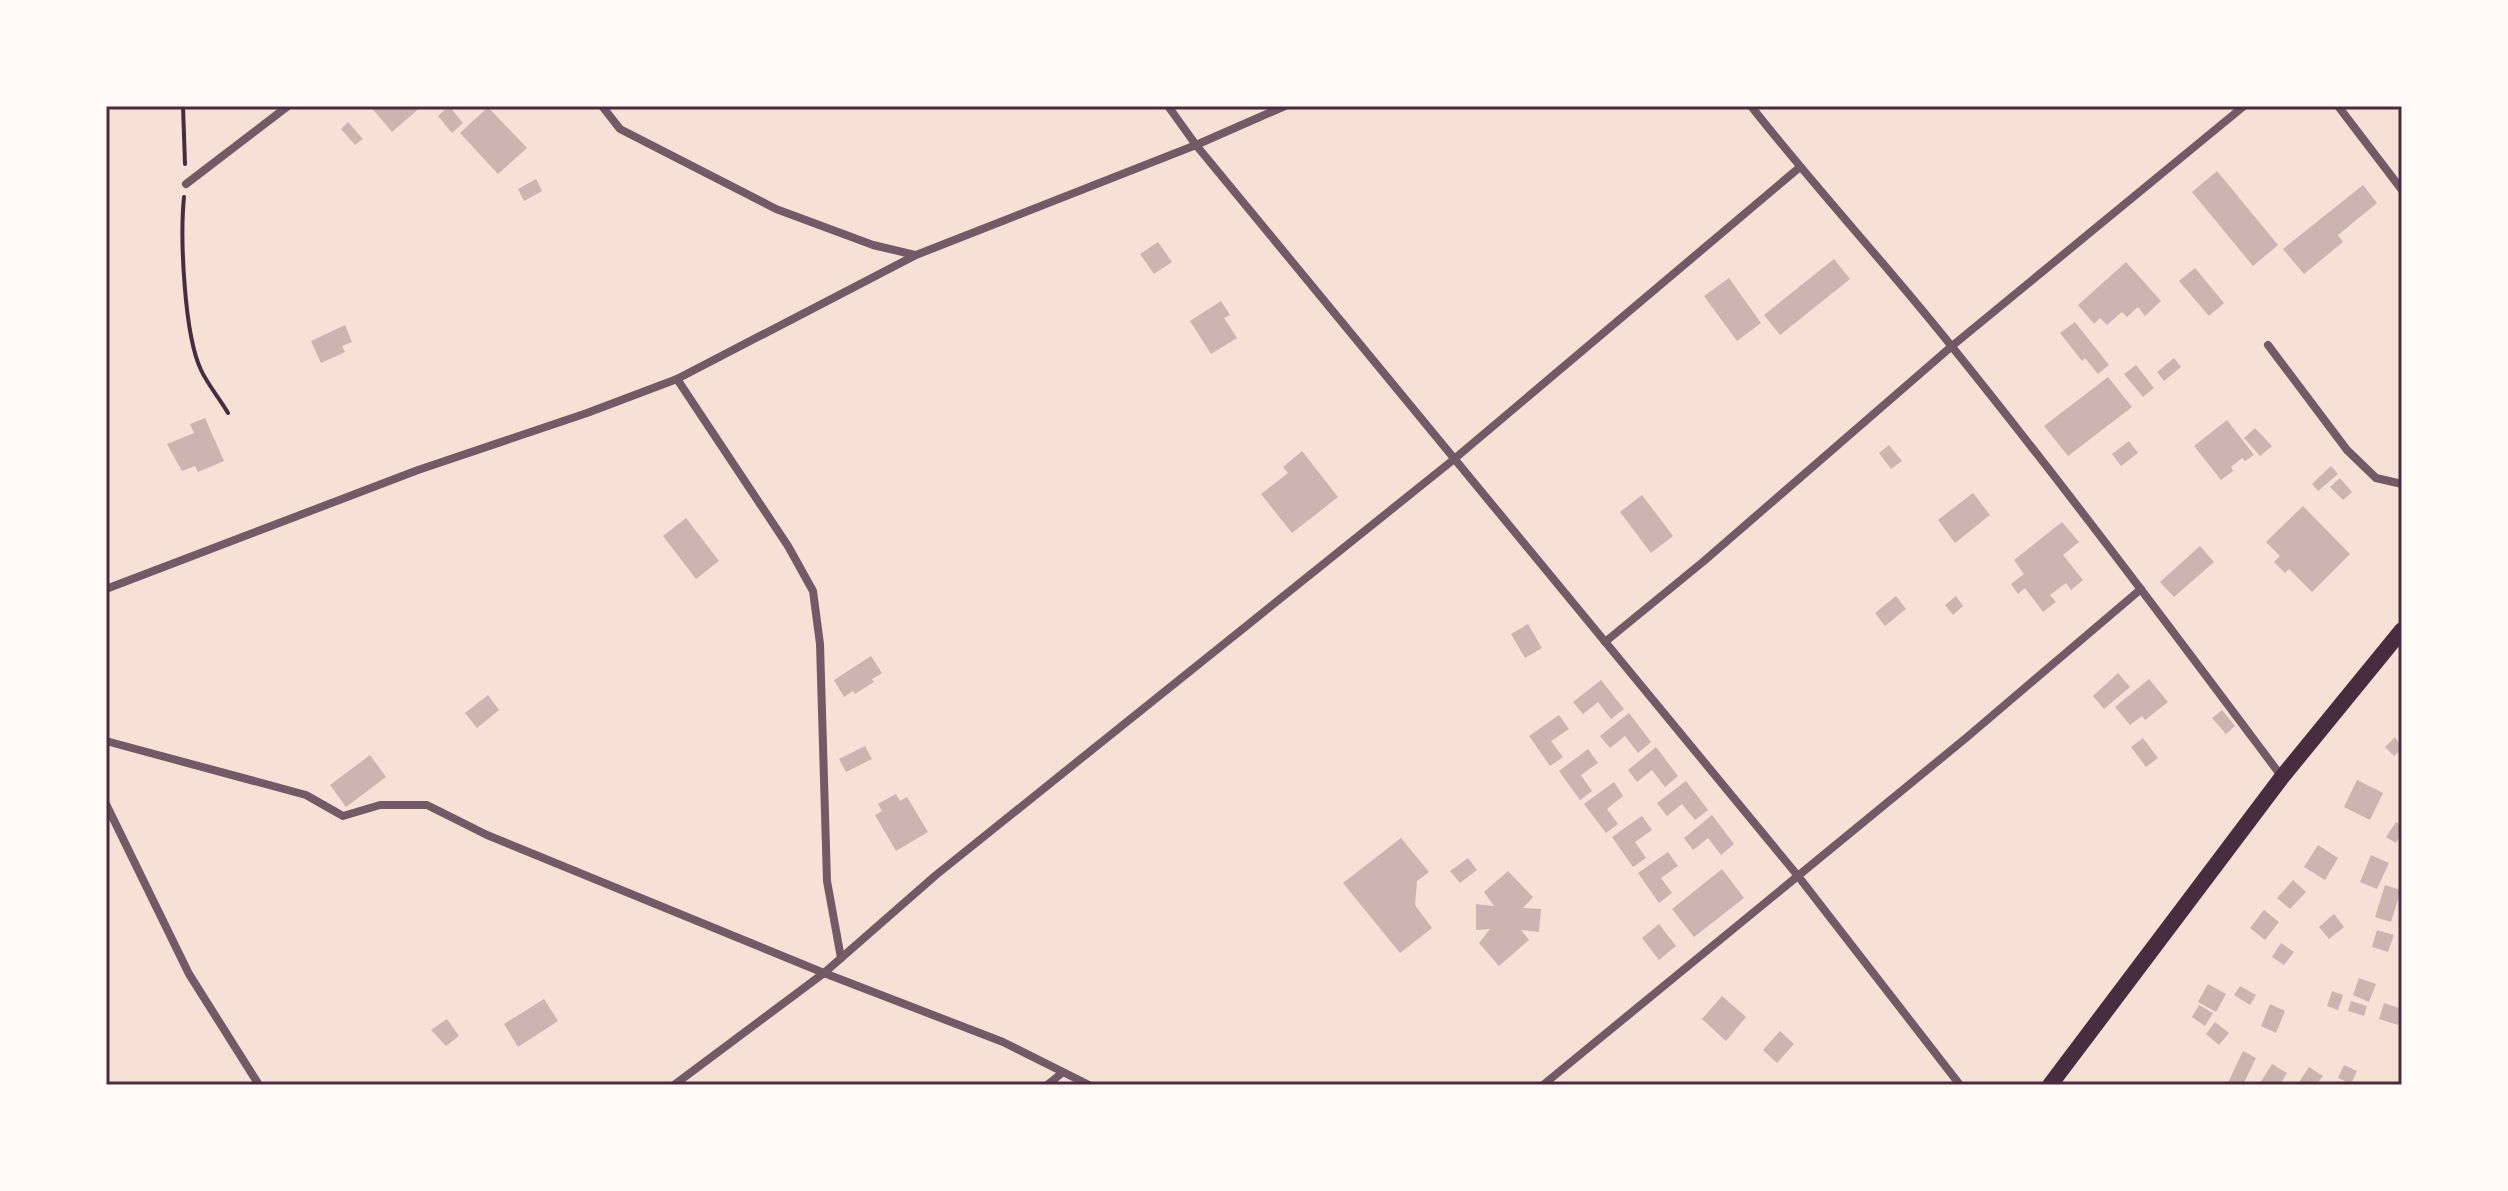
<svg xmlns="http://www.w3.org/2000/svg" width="2508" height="1191" font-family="'Archivo Narrow',sans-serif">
<rect width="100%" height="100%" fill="#f7e1d7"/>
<g fill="#ccb4b1">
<polygon points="370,106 422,106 392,132"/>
<polygon points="449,106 463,123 452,133 438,116"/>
<polygon points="488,107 527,148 498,174 460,133"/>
<polygon points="348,122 363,139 355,145 341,129"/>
<polygon points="2217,171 2278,245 2253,266 2192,192"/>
<polygon points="536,179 542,191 524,201 518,189"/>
<polygon points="2363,185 2377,203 2338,235 2343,242 2304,274 2283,249"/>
<polygon points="1158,242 1172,262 1154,274 1140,254"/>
<polygon points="1834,259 1850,279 1780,335 1764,315"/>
<polygon points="2126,262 2161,301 2145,316 2138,307 2127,317 2122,312 2107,325 2100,318 2094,324 2078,305"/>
<polygon points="2195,268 2224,303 2209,316 2179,281"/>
<polygon points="1729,278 1761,323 1737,341 1704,296"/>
<polygon points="1221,301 1230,315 1224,318 1237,338 1211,354 1190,321"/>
<polygon points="2075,322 2109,365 2098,374 2085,358 2082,361 2060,333"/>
<polygon points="345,325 352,342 342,346 345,352 321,363 311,341"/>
<polygon points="2174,358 2181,367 2164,381 2157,372"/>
<polygon points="2136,365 2154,388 2143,397 2124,374"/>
<polygon points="2108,377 2132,407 2068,456 2044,426"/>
<polygon points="205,418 224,461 198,472 195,466 182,471 167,444 194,433 190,424"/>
<polygon points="2227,420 2254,455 2245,461 2242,458 2231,467 2233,471 2221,480 2194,446"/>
<polygon points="2255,428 2272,446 2260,456 2244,438"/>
<polygon points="2129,441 2138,453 2121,466 2112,454"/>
<polygon points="1889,445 1902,461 1891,469 1879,453"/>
<polygon points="1302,451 1338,497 1292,533 1261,494 1288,473 1283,467"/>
<polygon points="2331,466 2338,474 2318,491 2312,484"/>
<polygon points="2340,478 2352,492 2343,500 2330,487"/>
<polygon points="1973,493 1990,515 1955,543 1938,520"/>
<polygon points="1642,495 1673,536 1651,553 1620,512"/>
<polygon points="2303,506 2350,554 2312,592 2289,569 2285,573 2274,562 2280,556 2266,542"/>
<polygon points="686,518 719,561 696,579 663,536"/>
<polygon points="2062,522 2079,542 2063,555 2083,580 2071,590 2066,583 2050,595 2056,602 2043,612 2025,588 2018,594 2011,584 2024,574 2014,560"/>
<polygon points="2200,546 2214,562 2174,597 2160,582"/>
<polygon points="1896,596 1906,609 1885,626 1875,613"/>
<polygon points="1956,596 1963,606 1953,615 1945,605"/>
<polygon points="1528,624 1542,648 1525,658 1511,634"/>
<polygon points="871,656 882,673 872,679 874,682 855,694 853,691 844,697 834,680"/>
<polygon points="2118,673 2130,687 2104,709 2093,696"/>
<polygon points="2149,679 2168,702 2145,720 2142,716 2130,725 2115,707"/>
<polygon points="1601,680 1624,709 1611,719 1598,702 1583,714 1573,702"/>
<polygon points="488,695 499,710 477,728 465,713"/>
<polygon points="2222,710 2235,726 2226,734 2212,718"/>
<polygon points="1629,713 1651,742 1638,753 1625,736 1610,748 1600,736"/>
<polygon points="1559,715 1569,729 1551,741 1563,757 1550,766 1529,736"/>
<polygon points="2395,737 2402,748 2394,756 2385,747"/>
<polygon points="2143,738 2158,758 2146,767 2131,747"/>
<polygon points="865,746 872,759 846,772 839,759"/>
<polygon points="1656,747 1678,776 1665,787 1652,770 1637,782 1628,770"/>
<polygon points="1588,749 1598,763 1581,775 1592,791 1580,800 1559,771"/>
<polygon points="370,755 386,777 346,807 330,785"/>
<polygon points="2357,780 2383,793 2370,820 2344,807"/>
<polygon points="1686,781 1708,810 1695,820 1682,804 1667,816 1657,803"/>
<polygon points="1614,782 1623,796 1607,809 1618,824 1606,833 1584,804"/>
<polygon points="896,794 900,801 907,797 928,832 896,851 875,815 882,811 878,804"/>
<polygon points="1712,815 1734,844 1721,855 1708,838 1693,850 1684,838"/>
<polygon points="1642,816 1652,830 1635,842 1646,858 1633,867 1612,837"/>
<polygon points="2396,822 2402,826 2402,833 2396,843 2386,837"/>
<polygon points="1401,838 1429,872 1417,881 1415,905 1432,928 1400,953 1343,883"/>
<polygon points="2318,845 2338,858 2325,880 2304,867"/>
<polygon points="1668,852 1678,866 1661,878 1672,893 1659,903 1638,873"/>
<polygon points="2371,855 2389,863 2377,889 2360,882"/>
<polygon points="1468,858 1477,870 1460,883 1450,871"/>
<polygon points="1722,869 1744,898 1694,937 1672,909"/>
<polygon points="1508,871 1533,897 1523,908 1541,909 1539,932 1521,930 1529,940 1499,966 1479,943 1490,929 1476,930 1476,904 1494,906 1484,892"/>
<polygon points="2293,880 2306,892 2290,909 2277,898"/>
<polygon points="2385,885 2401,890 2391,922 2375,917"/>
<polygon points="2264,910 2279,922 2265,940 2250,928"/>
<polygon points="2334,914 2344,927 2329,939 2319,927"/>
<polygon points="1659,924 1676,946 1659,960 1642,938"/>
<polygon points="2377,930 2394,935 2388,952 2372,947"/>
<polygon points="2281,943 2294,952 2284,965 2272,957"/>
<polygon points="2359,978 2376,984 2369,1002 2353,995"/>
<polygon points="2208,984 2226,994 2216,1012 2198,1002"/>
<polygon points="2240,986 2256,995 2250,1005 2234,995"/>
<polygon points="2332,991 2343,995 2338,1010 2327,1006"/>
<polygon points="1722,996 1746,1017 1726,1041 1702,1019"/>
<polygon points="544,999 558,1021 518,1047 504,1024"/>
<polygon points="2351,1001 2367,1006 2364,1016 2348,1011"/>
<polygon points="2384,1003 2402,1009 2398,1025 2379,1019"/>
<polygon points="2270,1004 2285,1011 2276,1033 2261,1026"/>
<polygon points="2199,1005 2213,1013 2205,1026 2192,1017"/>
<polygon points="447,1019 459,1036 446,1046 431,1030"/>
<polygon points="2215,1022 2229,1033 2219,1045 2206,1034"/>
<polygon points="1780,1031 1794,1044 1777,1063 1763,1050"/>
<polygon points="2243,1051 2256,1058 2243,1085 2227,1085"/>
<polygon points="2272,1064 2287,1073 2280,1085 2263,1085 2260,1083"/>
<polygon points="2344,1065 2357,1071 2351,1084 2338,1078"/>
<polygon points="2309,1067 2323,1076 2316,1085 2304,1085 2299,1082"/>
</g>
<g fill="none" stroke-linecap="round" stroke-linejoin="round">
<g stroke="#4a2c40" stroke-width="4">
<polyline points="183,106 185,164"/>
<path d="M184 197C180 237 184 334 201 370 208 385 220 399 228 413"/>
</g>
<g stroke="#755966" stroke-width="8">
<polyline points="602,106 620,129 776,209 873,245 915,255"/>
<polyline points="1168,106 1196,145 1798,876 1960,1085"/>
<path d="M1751 106C1816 189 1888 266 1953 348 2066 488 2174 633 2282 777"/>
<polyline points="2338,106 2402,190"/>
<polyline points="186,184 288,106"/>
<polyline points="2268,345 2347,450 2376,478 2402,484"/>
<polyline points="677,379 788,546 813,591 820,644 827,881 841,958"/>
<polyline points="106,589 418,470 587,413 677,379 916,255 1196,145 1285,106"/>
<polyline points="1605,642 1704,561 1952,346 2244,106"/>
<polyline points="106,741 306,795 343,816 380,805 427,805 487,835 824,973 1003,1042 1089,1085"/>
<polyline points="106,804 189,974 259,1085"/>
<polyline points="674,1085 824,973 936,875 1453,460 1800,167"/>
<polyline points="1047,1085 1062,1073"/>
<polyline points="1543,1085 1966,738 2141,589"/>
</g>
<polyline stroke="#4a2c40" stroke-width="16" points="2050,1085 2282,777 2402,630"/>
</g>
<rect width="2508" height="1191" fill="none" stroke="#fffaf5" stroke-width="216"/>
<rect x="108" y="108" width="2292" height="975" fill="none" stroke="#4a2c40" stroke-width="3"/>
</svg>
